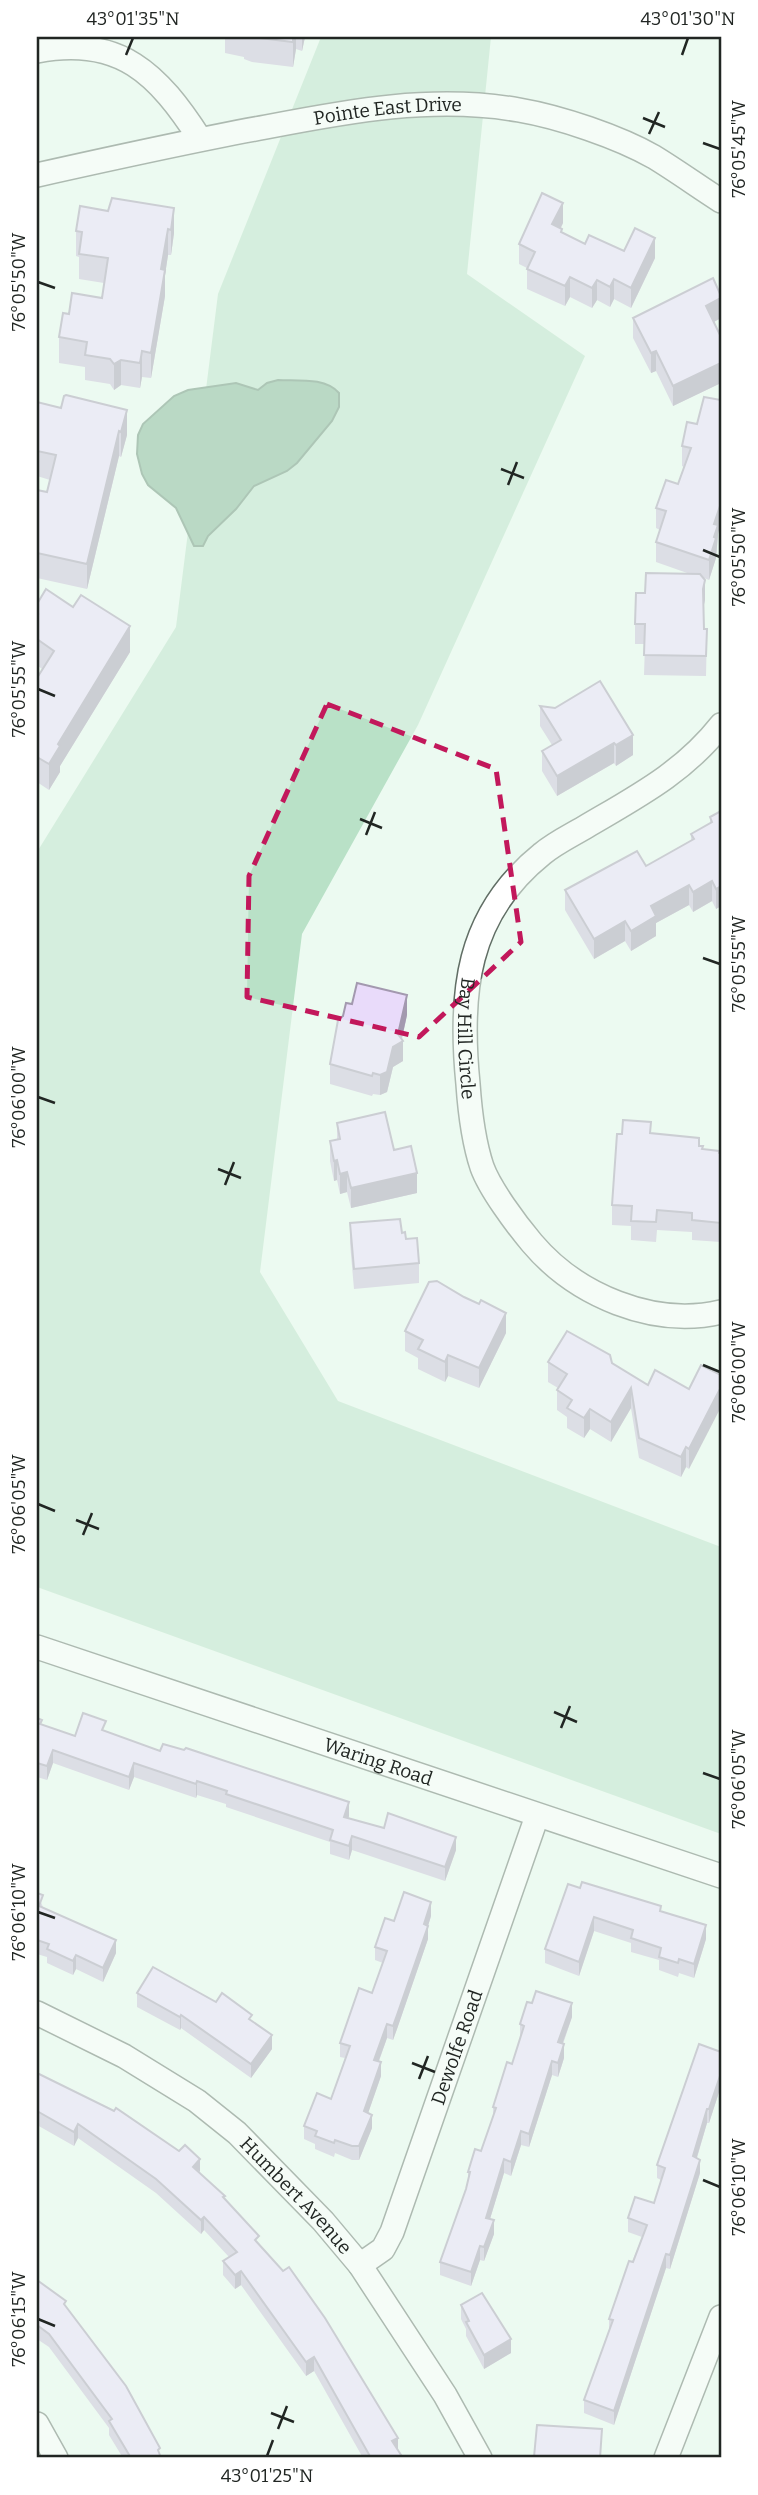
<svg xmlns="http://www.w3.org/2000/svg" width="758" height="2495" font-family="Bitter,serif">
<rect width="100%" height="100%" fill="#ecfaf1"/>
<polygon fill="#b9e1c7" points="321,37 491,37 467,274 585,356 418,725 302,934 260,1272 338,1401 721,1547 721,1834 37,1587 37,852 176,627 218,294"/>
<path fill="#7cb291" stroke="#618870" stroke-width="2" d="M278 380C298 381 325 377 339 393V407L332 421 297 463 287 471 254 486 236 509 208 536 203 546H194L176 508 148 485 142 474 137 454 138 435 143 424 174 396 188 390 236 383 258 390 267 383Z"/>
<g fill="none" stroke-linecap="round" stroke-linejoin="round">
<defs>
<g id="minor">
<path d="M37 51C120 35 158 74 200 139"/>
<path id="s1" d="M37 175C113 158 189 141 266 127 349 111 434 95 519 110 560 117 619 137 654 157 677 171 699 187 721 201"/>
<path id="s2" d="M721 725C684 772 638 796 587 826 572 835 555 843 542 854 466 915 459 994 468 1084 470 1113 473 1140 482 1167 490 1189 516 1224 532 1243 576 1295 653 1328 721 1312"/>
<path id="s3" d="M37 1647 721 1876"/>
<path id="s4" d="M37 2013 124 2056 197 2101 237 2133 323 2221 360 2265 445 2395 480 2458"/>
<path id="s5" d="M360 2265 383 2249 392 2232 537 1816"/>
<polyline points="37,2424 56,2458"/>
<polyline points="666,2458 721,2317"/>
</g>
</defs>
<use href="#minor" stroke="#616e65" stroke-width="26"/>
<use href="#minor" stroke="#fff" stroke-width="23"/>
</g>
<g fill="#c8bcd7">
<polygon points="225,37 305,37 302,51 296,49 293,67 252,62 244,59 244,57 225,53"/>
<polygon points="174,208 174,233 171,255 168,255 165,275 165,296 151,378 142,377 140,388 121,385 114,390 110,384 85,380 85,367 59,363 59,337 69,314 102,298 104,283 79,279 79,257 76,256 76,231"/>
<polygon points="563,223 561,228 562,232 585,244 655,258 631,308 614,299 610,307 597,300 592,308 570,297 565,306 527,289 527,268 519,264 519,244"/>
<polygon points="721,296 721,318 714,322 721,337 721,383 673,406 656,371 651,373 633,338 633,318"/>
<polygon points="66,395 127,435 121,457 119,456 87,589 37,578 37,490 47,492 50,480 37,476 37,402 61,408"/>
<polygon points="687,422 718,534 716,558 709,580 704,578 705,600 703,608 704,629 707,629 706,676 644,675 645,644 635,644 635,624 645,593 690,574 656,562 656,542 660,530 656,528 656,508 678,484 684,467 682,466 682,446"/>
<polygon points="37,604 130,652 60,766 60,772 49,790 37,782 37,678 42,669 37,665"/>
<polygon points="540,706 555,708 633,755 616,766 614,763 557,796 542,771 542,751 552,745 540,726"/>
<polygon points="721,811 721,906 716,909 712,901 693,912 689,905 656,923 656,936 631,951 625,941 594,959 565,910 565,890 646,866 691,840 691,834 710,824 710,817"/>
<polygon points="407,1015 402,1039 403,1061 393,1067 387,1092 380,1095 373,1094 372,1096 330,1084 330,1064"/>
<polygon points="337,1123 394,1150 417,1193 351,1208 347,1192 340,1194 337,1180 334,1181 330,1161 330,1141 337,1140"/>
<polygon points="651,1133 699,1146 703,1149 721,1154 721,1242 692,1240 692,1232 657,1230 656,1242 631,1240 631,1226 612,1225 612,1205 622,1134"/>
<polygon points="350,1223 402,1233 419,1263 419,1283 354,1289 350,1243"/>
<polygon points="405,1331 506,1333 479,1388 448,1376 445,1382 418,1369 418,1358 405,1351"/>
<polygon points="548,1362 612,1363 648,1385 689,1389 689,1469 686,1467 681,1477 639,1458 631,1408 611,1442 590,1429 584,1438 567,1428 567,1417 557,1410 557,1390 558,1388 548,1382"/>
<polygon points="37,1718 42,1725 75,1736 106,1731 160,1751 349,1816 348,1818 456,1850 445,1881 352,1850 349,1860 330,1854 330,1842 226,1807 226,1804 197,1795 196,1798 134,1777 129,1790 53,1763 47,1780 37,1777"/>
<polygon points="568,1884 661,1911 706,1939 694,1978 679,1973 678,1977 659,1970 659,1960 631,1952 631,1943 594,1931 579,1976 545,1963 545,1949"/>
<polygon points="37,1893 43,1907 116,1953 103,1982 76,1969 73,1975 47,1963 47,1957 37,1954"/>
<polygon points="431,1916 428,1926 428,1939 397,2029 393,2040 387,2038 379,2061 381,2076 368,2113 372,2128 359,2160 352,2160 335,2153 334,2157 315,2149 315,2144 304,2139 304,2126 331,2099 345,2058 340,2057 340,2043 372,1993 383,1963 375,1960 375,1947 394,1921"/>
<polygon points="137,1993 252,2021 272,2049 251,2078 181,2028 180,2030 137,2007"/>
<polygon points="572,2017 563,2044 564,2058 558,2077 552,2075 529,2147 521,2145 511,2176 504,2173 490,2219 494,2234 484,2261 480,2260 471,2286 440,2275 440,2262 466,2189 468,2181 468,2172 481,2151 493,2117 493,2107 512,2064 520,2038 520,2024"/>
<polygon points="721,2052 721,2090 720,2089 709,2123 707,2123 697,2158 700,2173 670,2269 666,2268 614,2425 584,2413 584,2400 609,2331 609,2319 642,2237 628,2232 628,2218 654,2203 661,2180 657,2178 657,2165"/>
<polygon points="37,2073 200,2173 225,2199 259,2244 403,2458 363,2458 314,2371 306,2376 241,2285 235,2289 223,2275 223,2261 229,2257 204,2230 201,2234 156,2193 78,2138 74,2146 37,2125"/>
<polygon points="37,2280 66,2307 161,2458 123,2458 109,2435 109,2428 49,2347 37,2339"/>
<polygon points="461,2305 511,2353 484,2369 466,2336 466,2329 461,2319"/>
</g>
<g fill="#a399af">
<polygon points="293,37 296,37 296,49 293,67"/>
<polygon points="302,37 305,37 302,51"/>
<polygon points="563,203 563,223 552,244 552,224"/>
<polygon points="174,208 174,233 171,255 171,230"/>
<polygon points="168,229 168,255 165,275 165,296 151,378 151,353 161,269"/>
<polygon points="655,238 655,258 631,308 631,288"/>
<polygon points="570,277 570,297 565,306 565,286"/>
<polygon points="614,279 614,299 610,307 610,287"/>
<polygon points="597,280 597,300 592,308 592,288"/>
<polygon points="721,298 721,318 706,326 706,306"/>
<polygon points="142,351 142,377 140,388 140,363"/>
<polygon points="656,351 656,371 651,373 651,353"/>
<polygon points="121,360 121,385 114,390 114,364"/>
<polygon points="721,363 721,383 673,406 673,386"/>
<polygon points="127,410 127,435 121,457 121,432"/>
<polygon points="119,431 119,456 87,589 87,564"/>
<polygon points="721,503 721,523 718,534 716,558 709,580 709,560 714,524"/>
<polygon points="705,580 705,600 703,609 703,589"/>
<polygon points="130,626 130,652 60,766 60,772 49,790 49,764 58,744"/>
<polygon points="633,735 633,755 616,766 616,745"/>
<polygon points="614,743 614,763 557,796 557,776"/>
<polygon points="712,881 712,901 693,912 693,892"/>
<polygon points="689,885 689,905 656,923 656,936 631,951 631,931 651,906"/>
<polygon points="721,886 721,906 716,909 716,889"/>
<polygon points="625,921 625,941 594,959 594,939"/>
<polygon points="407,995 407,1015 401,1042 403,1041 403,1061 393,1067 387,1092 380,1095 380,1075 398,1034"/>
<polygon points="337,1160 337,1180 334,1181 334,1161"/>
<polygon points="347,1172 347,1192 340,1194 340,1174"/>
<polygon points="417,1173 417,1193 351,1208 351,1188"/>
<polygon points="506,1313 506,1333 479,1388 479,1368"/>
<polygon points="448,1355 448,1376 445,1382 445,1362"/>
<polygon points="721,1387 721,1407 689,1469 689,1449"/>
<polygon points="631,1388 631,1408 611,1442 611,1422"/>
<polygon points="590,1409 590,1429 584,1438 584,1418"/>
<polygon points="686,1447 686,1467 681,1477 681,1457"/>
<polygon points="39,1698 39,1711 37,1718 37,1704"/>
<polygon points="53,1750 53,1763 47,1780 47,1766"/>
<polygon points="134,1763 134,1777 129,1790 129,1777"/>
<polygon points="197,1781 197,1795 196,1798 196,1784"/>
<polygon points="349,1802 349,1816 344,1831 344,1817"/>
<polygon points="352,1836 352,1850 349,1860 349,1846"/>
<polygon points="456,1837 456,1850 445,1881 445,1867"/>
<polygon points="431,1902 431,1916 428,1926 428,1939 397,2029 393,2040 393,2026"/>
<polygon points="594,1917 594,1931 579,1976 579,1962"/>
<polygon points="706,1925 706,1939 694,1978 694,1964"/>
<polygon points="116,1940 116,1953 103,1982 103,1968"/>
<polygon points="76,1955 76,1969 73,1975 73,1961"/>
<polygon points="572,2003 572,2017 558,2056 558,2042"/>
<polygon points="181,2015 181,2028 180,2030 180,2017"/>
<polygon points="387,2024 387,2038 374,2074 374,2060"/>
<polygon points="272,2035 272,2049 251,2078 251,2064"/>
<polygon points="564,2044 564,2058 558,2077 558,2063"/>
<polygon points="552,2061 552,2075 529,2147 529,2134"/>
<polygon points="381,2062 381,2076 364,2125 364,2111"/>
<polygon points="720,2076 720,2089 709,2123 709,2109"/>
<polygon points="707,2109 707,2123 693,2170 693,2156"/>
<polygon points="372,2115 372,2128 359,2160 359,2146"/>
<polygon points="78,2124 78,2138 74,2146 74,2132"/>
<polygon points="521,2131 521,2145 511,2176 511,2162"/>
<polygon points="200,2159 200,2172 193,2167"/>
<polygon points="504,2159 504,2173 486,2232 486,2218"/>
<polygon points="700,2160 700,2173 670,2269 670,2255"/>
<polygon points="204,2217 204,2230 201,2234 201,2220"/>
<polygon points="494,2220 494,2234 484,2261 484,2247"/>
<polygon points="480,2246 480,2260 471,2286 471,2272"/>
<polygon points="666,2254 666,2268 614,2425 614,2411"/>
<polygon points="241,2271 241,2285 235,2289 235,2275"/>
<polygon points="511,2339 511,2353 484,2369 484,2355"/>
<polygon points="314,2357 314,2371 306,2376 306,2362"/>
<polygon points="398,2438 398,2451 392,2441"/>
</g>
<g fill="#e9dbfa" stroke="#a399af" stroke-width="2">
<polygon points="252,37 293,37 293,42"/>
<polygon points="542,193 563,203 552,224 562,229 561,232 585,244 589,235 624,251 635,228 655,238 631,288 614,279 610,287 597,280 592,288 570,277 565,286 527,269 535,252 519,244"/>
<polygon points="112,198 174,208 171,230 168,229 161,269 165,270 151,353 142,351 140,363 121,360 114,364 110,359 85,355 87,342 59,337 63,313 69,314 72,293 102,298 108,258 79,254 82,232 76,231 80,206 108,211"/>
<polygon points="713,278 721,296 721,298 706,306 721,337 721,363 673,386 656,351 651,353 633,318"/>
<polygon points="66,395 127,410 121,432 119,431 87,564 37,553 37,490 47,492 56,455 37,451 37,402 61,408 64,396"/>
<polygon points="704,397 721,400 721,503 714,524 718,525 714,537 716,538 709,560 656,542 666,511 656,508 666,480 678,484 691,448 682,446 687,422 697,424"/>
<polygon points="646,573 700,574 705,580 703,589 704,629 707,629 706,656 644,655 645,624 635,624 636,593 645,593"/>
<polygon points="46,589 73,607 81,595 130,626 58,744 60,746 49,764 37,757 37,678 54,651 37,639 37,615 38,614 37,613 37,604"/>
<polygon points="600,681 633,735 616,745 614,743 557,776 542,751 561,740 540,706 555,708"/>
<polygon points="721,811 721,886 716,889 712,881 693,892 689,885 651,906 656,916 631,931 625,921 594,939 565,890 637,851 646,866 694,839 691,834 712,822 710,817"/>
<polygon points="357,983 407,995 398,1034 403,1041 393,1047 387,1072 380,1075 373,1073 372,1076 330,1064 338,1020 343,1016 346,1003 352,1004"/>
<polygon points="385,1112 394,1150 411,1146 417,1173 351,1188 347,1172 340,1174 337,1160 334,1161 330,1141 340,1139 337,1123"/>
<polygon points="623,1120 651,1122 650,1133 699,1138 699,1146 703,1146 702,1149 719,1151 719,1153 721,1154 721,1223 692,1220 692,1213 657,1210 656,1222 631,1221 632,1206 612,1205 617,1134 622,1134"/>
<polygon points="400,1219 402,1233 405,1232 406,1239 417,1238 419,1263 354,1269 350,1223"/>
<polygon points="437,1281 464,1297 479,1304 481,1300 506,1313 479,1368 448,1355 445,1362 418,1349 423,1340 405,1331 429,1282"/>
<polygon points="567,1331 610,1355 612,1363 648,1385 655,1370 689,1389 701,1365 721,1375 721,1387 689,1449 686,1447 681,1457 639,1438 631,1388 611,1422 590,1409 584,1418 567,1408 572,1400 557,1390 567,1374 548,1362"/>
<polygon points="83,1713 106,1721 102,1730 160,1751 163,1744 184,1750 186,1748 349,1802 344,1817 384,1828 388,1813 456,1837 445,1867 352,1836 349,1846 330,1840 333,1830 226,1794 227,1791 197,1781 196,1784 134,1763 129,1777 53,1750 47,1766 37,1763 37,1718 42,1720 40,1724 75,1736"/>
<polygon points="582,1882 661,1906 660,1911 706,1925 694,1964 679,1959 678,1963 659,1957 661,1948 631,1938 633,1930 594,1917 579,1962 545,1949 568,1884 580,1888"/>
<polygon points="404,1892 431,1902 424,1924 428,1926 397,2015 393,2026 387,2024 374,2060 381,2062 364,2111 372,2115 359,2146 352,2146 335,2140 334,2143 315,2136 317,2131 304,2126 317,2093 331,2099 350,2046 340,2043 359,1988 372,1993 387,1951 375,1947 385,1918 394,1921"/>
<polygon points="37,1893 43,1895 39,1906 116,1940 103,1968 76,1955 73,1961 47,1949 49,1944 37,1940"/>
<polygon points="153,1967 216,2002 222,1993 252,2015 249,2019 272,2035 251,2064 181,2015 180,2017 137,1993"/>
<polygon points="536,1991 572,2003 558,2042 564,2044 558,2063 552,2061 529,2134 521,2131 511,2162 504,2159 486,2218 494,2220 484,2247 480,2246 471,2272 440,2262 466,2189 470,2172 468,2172 475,2149 481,2151 496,2108 493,2107 507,2062 512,2064 524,2026 520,2024 527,2002 532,2003"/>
<polygon points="699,2044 721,2052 721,2076 720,2076 709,2109 707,2109 693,2156 700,2160 670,2255 666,2254 614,2411 584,2400 613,2320 609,2319 629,2261 633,2262 647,2225 628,2218 635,2197 654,2203 665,2168 657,2165"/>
<polygon points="37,2073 114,2111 116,2108 179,2151 185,2145 200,2159 193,2167 225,2196 223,2197 259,2236 255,2240 283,2271 289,2267 325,2318 398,2438 392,2441 403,2458 371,2458 314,2357 306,2362 241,2271 235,2275 223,2261 237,2252 204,2217 201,2220 156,2179 78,2124 74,2132 37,2111"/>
<polygon points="37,2280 66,2301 64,2304 126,2386 160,2448 158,2450 161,2458 131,2458 109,2421 112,2419 49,2334 37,2325"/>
<polygon points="482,2293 511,2339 484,2355 466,2322 469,2321 461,2305"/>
<polygon points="537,2425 602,2429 600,2458 549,2458 534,2457"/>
</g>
<path d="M0 0H758V2495H0ZM327 704 496 769 521 942 419 1037 247 997 249 876Z" fill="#ecfaf1" fill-opacity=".55" fill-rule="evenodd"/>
<path fill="none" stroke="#c2185b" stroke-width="5" stroke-dasharray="14 9" stroke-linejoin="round" d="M327 704 496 769 521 942 419 1037 247 997 249 876Z"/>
<path fill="none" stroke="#212623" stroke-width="2.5" d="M126 55 133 38M682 55 688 38M643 118 665 127M649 134 659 112M703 143 720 149M38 282 55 288M501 469 524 478M508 485 517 462M703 550 720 557M38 689 55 696M360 819 382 828M366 835 375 812M703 958 720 964M38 1097 55 1103M218 1169 241 1178M225 1185 234 1162M703 1365 720 1372M38 1504 55 1511M76 1520 99 1529M83 1535 92 1513M554 1712 577 1722M561 1728 570 1706M703 1773 720 1779M38 1912 55 1918M412 2063 435 2072M419 2079 428 2056M703 2180 720 2187M38 2319 55 2326M271 2413 294 2422M278 2429 287 2406M267 2456 273 2440"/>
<g text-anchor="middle" stroke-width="5" stroke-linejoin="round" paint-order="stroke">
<g font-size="19" fill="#212623" stroke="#fff">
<text dy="7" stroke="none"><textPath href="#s1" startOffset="357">Pointe East Drive</textPath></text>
<text dy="7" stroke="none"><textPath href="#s2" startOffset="430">Bay Hill Circle</textPath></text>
<text dy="7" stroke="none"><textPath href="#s3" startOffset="360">Waring Road</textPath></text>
<text dy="7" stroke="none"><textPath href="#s5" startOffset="243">Dewolfe Road</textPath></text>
<text dy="7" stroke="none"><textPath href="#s4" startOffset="320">Humbert Avenue</textPath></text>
</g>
</g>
<rect width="758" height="2495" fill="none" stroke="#ffffff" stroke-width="77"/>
<rect x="38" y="38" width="682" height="2418" fill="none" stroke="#212623" stroke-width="2.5"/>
<g font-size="18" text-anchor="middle" fill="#212623">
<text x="133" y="25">43°01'35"N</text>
<text x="688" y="25">43°01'30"N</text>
<text transform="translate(739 149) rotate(-90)" y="6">76°05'45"W</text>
<text transform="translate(19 282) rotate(-90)" y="6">76°05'50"W</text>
<text transform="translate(739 557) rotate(-90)" y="6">76°05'50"W</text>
<text transform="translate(19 689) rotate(-90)" y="6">76°05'55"W</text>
<text transform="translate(739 964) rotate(-90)" y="6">76°05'55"W</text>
<text transform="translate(19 1097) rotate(-90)" y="6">76°06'00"W</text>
<text transform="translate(739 1372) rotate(-90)" y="6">76°06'00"W</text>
<text transform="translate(19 1504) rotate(-90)" y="6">76°06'05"W</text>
<text transform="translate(739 1779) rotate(-90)" y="6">76°06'05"W</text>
<text transform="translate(19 1912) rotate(-90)" y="6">76°06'10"W</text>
<text transform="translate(739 2187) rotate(-90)" y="6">76°06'10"W</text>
<text transform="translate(19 2319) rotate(-90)" y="6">76°06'15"W</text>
<text x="267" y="2482">43°01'25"N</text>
</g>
</svg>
